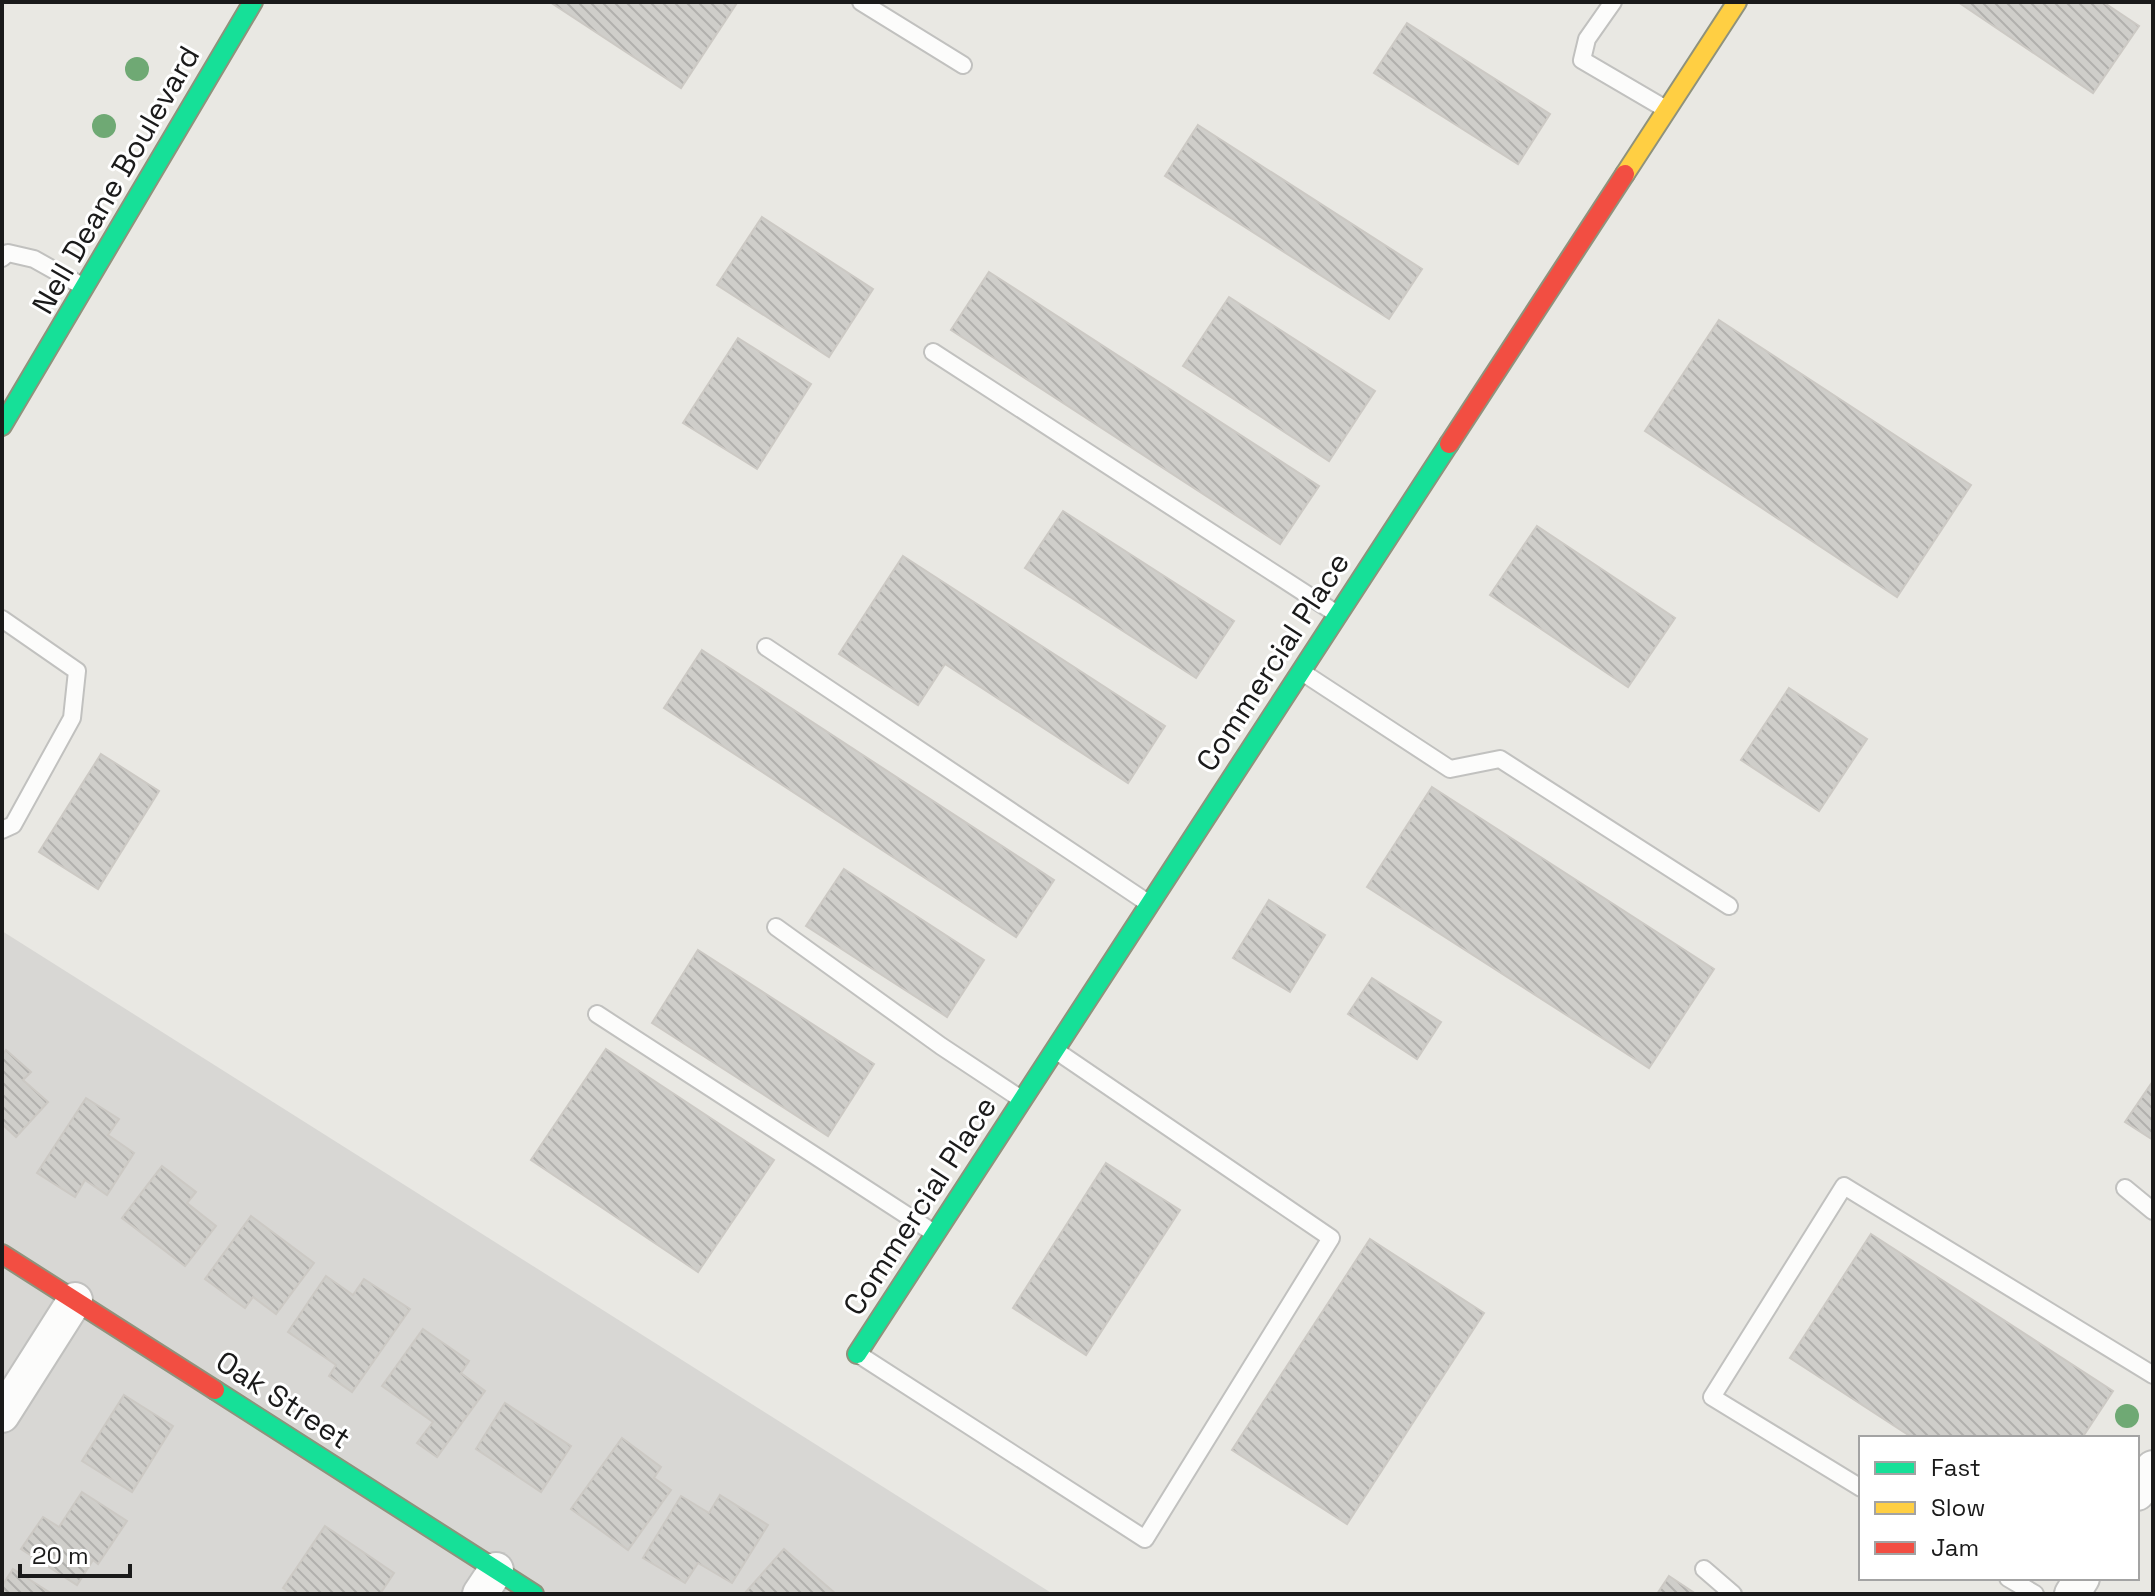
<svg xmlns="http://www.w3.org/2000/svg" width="2155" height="1596" font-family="'Space Grotesk',sans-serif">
<defs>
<pattern id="building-back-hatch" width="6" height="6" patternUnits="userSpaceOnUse" patternTransform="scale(2)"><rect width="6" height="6" fill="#cfceca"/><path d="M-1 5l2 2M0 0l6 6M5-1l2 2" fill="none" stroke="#b1b0ad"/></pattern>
</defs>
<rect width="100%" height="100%" fill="#e9e8e3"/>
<polygon fill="#d8d7d4" points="2,931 1053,1594 2,1594"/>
<g fill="url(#building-back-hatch)" stroke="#ccc9c4" stroke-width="2">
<polygon points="550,2 736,2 737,3 681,88"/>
<polygon points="1958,2 2103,2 2139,26 2093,93"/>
<polygon points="1407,23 1550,114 1518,164 1374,73"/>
<polygon points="1198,125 1422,269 1389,319 1165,176"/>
<polygon points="762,217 873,289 829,357 717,285"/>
<polygon points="989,272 1319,486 1280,544 951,330"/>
<polygon points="1229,297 1375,391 1329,461 1183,366"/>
<polygon points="1719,320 1971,485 1897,597 1645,431"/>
<polygon points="738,338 811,384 757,469 683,423"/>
<polygon points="1063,511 1234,621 1196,678 1025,568"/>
<polygon points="1537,526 1675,618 1628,687 1490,595"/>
<polygon points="903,556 1165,726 1128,783 945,664 918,705 839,654"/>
<polygon points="702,650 1054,880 1016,937 664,708"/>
<polygon points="1789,688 1867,739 1819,811 1741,760"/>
<polygon points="101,754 159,791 98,889 39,852"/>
<polygon points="1432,787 1714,969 1649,1068 1367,887"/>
<polygon points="844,869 984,960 947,1017 806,926"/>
<polygon points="1269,900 1325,935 1290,992 1233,958"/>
<polygon points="698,950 874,1064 828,1136 652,1023"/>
<polygon points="1372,978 1441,1022 1417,1059 1348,1014"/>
<polygon points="606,1049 774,1160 698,1272 531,1160"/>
<polygon points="6,1050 31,1072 23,1080 48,1102 16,1137 2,1124 2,1055"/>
<polygon points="2153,1081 2153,1140 2125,1122"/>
<polygon points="86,1098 119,1119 108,1135 134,1153 107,1195 85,1180 75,1197 37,1173"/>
<polygon points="1106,1163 1180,1210 1086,1355 1013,1308"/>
<polygon points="162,1166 196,1192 187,1203 216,1226 185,1266 122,1218"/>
<polygon points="251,1216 314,1263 276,1314 253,1297 245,1308 205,1279"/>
<polygon points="1871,1234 2113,1391 2082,1438 1913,1438 1790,1358"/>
<polygon points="1370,1239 1484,1313 1347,1524 1232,1450"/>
<polygon points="326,1276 353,1295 364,1279 410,1309 352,1392 329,1376 336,1365 288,1332"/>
<polygon points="423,1329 469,1361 461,1373 485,1391 437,1457 417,1443 433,1422 382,1386"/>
<polygon points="124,1395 173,1426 132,1492 82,1461"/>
<polygon points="505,1403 571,1446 541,1492 476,1449"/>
<polygon points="622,1438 661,1467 654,1478 671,1490 628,1550 571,1509"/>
<polygon points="82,1492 127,1521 98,1564 93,1560 77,1585 21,1549 43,1517 59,1527"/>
<polygon points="720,1495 768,1525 732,1583 698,1563 685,1583 643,1558 681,1496 709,1513"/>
<polygon points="325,1526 394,1573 380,1594 292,1594 283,1588"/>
<polygon points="784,1549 836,1594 744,1594"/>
<polygon points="13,1569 52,1594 2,1594 2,1586"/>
<polygon points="1669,1576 1696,1594 1657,1594"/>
</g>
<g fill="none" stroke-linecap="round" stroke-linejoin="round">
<defs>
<g id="lane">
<polyline points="861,2 963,65"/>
<polyline points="1613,2 1587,39 1582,60 1664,108"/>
<polyline points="2,258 8,253 34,259 84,287"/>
<polyline points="933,352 1337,614"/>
<polyline points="2,619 77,671 72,718 13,825 2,830"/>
<polyline points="766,647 1148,903"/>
<polyline points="1302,672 1450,769 1500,759 1729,906"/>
<polyline points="776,927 941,1046 1021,1099"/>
<polyline points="597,1014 934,1233"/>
<polyline points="2125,1188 2153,1211"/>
<polyline points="858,1354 1145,1539 1331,1238 1055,1050"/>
<polyline points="1861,1488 1712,1397 1844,1186 2153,1375"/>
<polyline points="1704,1569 1733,1594"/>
<polyline points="2008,1578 2035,1594"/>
</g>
<g id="street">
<polyline points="2,1415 75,1300"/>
<polyline points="2137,1493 2153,1468"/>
<polyline points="480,1594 496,1570"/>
<polyline points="2072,1594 2082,1578"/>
</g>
<g id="fast">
<polyline points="2,426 253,2"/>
<polyline points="857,1354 1449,444"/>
<polyline points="215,1390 534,1594"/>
</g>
<polyline id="slow" points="1625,174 1737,2"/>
<g id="jam">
<polyline points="1449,444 1625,174"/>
<polyline points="2,1254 215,1390"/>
</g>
</defs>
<use href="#lane" stroke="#c1c1bf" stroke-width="20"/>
<use href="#street" stroke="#c1c1bf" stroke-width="38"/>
<use href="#fast" stroke="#8f927c" stroke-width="22"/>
<use href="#slow" stroke="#8f927c" stroke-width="22"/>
<use href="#jam" stroke="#8f927c" stroke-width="22"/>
<use href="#lane" stroke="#fcfcfb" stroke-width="16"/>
<use href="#street" stroke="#fcfcfb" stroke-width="34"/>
<use href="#fast" stroke="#16e098" stroke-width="18"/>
<use href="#slow" stroke="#ffcf43" stroke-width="18"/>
<use href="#jam" stroke="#f24e42" stroke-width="18"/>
</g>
<g fill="#6fa974">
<circle cx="137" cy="69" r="12"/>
<circle cx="104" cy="126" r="12"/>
<circle cx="2127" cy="1416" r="12"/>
</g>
<g text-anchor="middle" stroke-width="6" stroke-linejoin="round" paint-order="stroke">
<g font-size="30" fill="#1a1a1a" stroke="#fff">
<text transform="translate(116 180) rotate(-60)" y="10">Nell Deane Boulevard</text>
<text transform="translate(1273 662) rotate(-57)" y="10">Commercial Place</text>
<text transform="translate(920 1206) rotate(-57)" y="10">Commercial Place</text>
<text transform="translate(283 1400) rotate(33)" y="10">Oak Street</text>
</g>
</g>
<rect width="2155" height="1596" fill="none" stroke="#1a1a1a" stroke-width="8"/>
<rect x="1859" y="1436" width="280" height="144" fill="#ffffff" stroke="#a3a3a3" stroke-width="2"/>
<rect x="1875" y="1462" width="40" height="12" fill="#16e098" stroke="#a3a3a3" stroke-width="2"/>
<text x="1931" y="1476" font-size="24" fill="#1a1a1a">Fast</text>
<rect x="1875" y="1502" width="40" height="12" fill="#ffcf43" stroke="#a3a3a3" stroke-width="2"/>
<text x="1931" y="1516" font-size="24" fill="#1a1a1a">Slow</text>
<rect x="1875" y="1542" width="40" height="12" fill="#f24e42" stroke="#a3a3a3" stroke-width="2"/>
<text x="1931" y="1556" font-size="24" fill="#1a1a1a">Jam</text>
<path d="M20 1564v12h110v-12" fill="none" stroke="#1a1a1a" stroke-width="4"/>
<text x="32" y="1564" font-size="24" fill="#1a1a1a" stroke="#ffffff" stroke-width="6" paint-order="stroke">20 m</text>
</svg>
